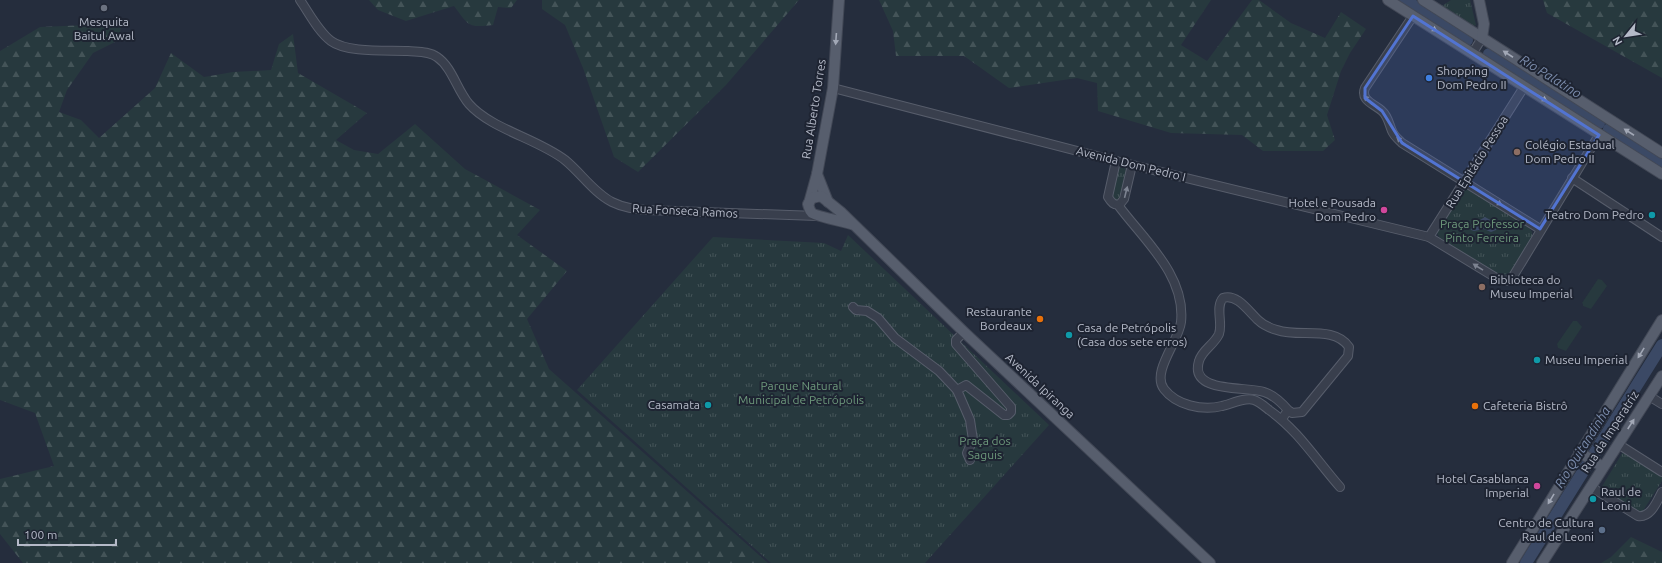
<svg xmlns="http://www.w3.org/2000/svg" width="1662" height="563" font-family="Ubuntu,sans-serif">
<defs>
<pattern id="forest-firs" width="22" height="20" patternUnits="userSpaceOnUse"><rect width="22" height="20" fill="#27393e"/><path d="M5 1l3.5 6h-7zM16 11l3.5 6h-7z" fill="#445458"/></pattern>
<pattern id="park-tufts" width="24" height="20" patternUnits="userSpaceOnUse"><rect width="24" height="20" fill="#27393e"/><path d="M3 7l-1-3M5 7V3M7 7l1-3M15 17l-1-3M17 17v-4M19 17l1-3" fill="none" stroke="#445458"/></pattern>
<pattern id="water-waves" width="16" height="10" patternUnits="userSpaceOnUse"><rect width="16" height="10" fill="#3b4965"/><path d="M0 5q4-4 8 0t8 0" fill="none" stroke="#55617a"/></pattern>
</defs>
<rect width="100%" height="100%" fill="#252d3d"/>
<g fill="#27393e">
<polygon points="1598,279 1602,280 1607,286 1591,309 1583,306 1583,304 1582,303"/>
<polygon points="1573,321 1577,321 1582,327 1566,351 1558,348 1557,344"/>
</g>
<g fill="url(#forest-firs)">
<path d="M369 0H517L511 8 498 7 493 25C468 28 469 26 454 6L406 21 378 10Z"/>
<polygon points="542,0 799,0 726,85 638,172 614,157 583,68 565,25 542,9"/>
<polygon points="879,0 1211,0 1181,45 1207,61 1252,0 1259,0 1291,23 1325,38 1341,12 1366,29 1350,53 1341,71 1327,115 1335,140 1323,151 1263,151 1242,135 1171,133 1098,111 1097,83 1077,78 1009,88 964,56 896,56 893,31"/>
<polygon points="1543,0 1662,0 1662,78 1547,13"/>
<polygon points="122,19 119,40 93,53 67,90 59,112 81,120 99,138 155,88 171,53 204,77 233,72 271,70 279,44 293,34 298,73 367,113 336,140 354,150 378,154 415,124 465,169 540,210 517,235 567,271 527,319 549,369 768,563 23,563 0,534 0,479 54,466 35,413 0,400 0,51 40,27 87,25"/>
<polygon points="1631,537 1662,552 1662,563 1601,563 1611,557"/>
</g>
<g fill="url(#park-tufts)">
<polygon points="1451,0 1470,0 1476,25 1474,26 1470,25 1442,6"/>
<polygon points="1122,166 1125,168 1126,171 1120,198 1116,201 1111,198 1118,168"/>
<path d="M1465 189 1470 190 1529 228 1532 232V237L1512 271C1506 275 1503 276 1496 274L1440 238 1437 233Z"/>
<polygon points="848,235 1049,425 925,563 771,563 577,390 713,237 824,243 841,251"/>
<polygon points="1623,452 1662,477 1662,481 1641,514 1601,488"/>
</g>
<polygon fill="url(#water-waves)" points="1485,217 1494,222 1497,227 1496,230 1491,232 1484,229 1474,231 1471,230 1471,227 1473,226 1476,219 1480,220"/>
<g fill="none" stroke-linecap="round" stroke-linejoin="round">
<g stroke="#3b4965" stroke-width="12">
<polyline points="1405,0 1467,40"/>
<polyline points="1489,54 1599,123"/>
<polyline points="1609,129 1662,163"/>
<polyline points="1526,563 1662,345"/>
</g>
<defs>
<g id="minor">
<path d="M300 0C309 13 318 31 331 41 347 53 387 50 408 51 417 52 429 51 437 57 452 67 457 90 469 104 491 129 538 139 565 160 581 173 594 193 612 202 624 208 635 209 647 210L817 216"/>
<path d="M1413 16 1365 88C1360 101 1375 104 1382 111 1388 116 1389 124 1392 131 1394 136 1398 139 1402 143L1540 229"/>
<polyline points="1472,54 1482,38"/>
<path d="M833 88 1116 161 1429 237 1498 279C1504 281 1507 282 1512 278L1599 135"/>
<path d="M1116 161 1108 197C1111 202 1114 206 1120 204L1124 199 1132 165"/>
<polyline points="1572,178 1662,237"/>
<path d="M1118 205C1143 239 1186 275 1181 322 1179 341 1151 372 1164 389 1176 405 1202 411 1222 406 1231 404 1245 397 1254 400 1260 402 1264 406 1269 410 1298 430 1317 461 1340 487"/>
<polyline points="1429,237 1524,87"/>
<polyline points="853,307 856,310 867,311 878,318 895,338 939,371 957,390"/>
<polyline points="964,332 956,340 956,344 1011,407 1011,412 1008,415 1004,415 966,385 957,390 970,420 973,440 967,453 970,460"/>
<polyline points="1649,396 1662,404"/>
<path d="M1282 419 1288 410 1292 413 1302 412 1348 356 1349 347C1334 325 1299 338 1277 330 1270 328 1263 325 1258 320 1249 312 1237 293 1223 298 1215 307 1223 323 1219 334 1214 345 1202 350 1199 361 1189 394 1247 386 1264 392 1274 395 1281 402 1288 410"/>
<polyline points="1618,444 1662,472"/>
<path d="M1591 487 1638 516C1651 518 1657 501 1662 492"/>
</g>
<g id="major">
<polyline points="1388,0 1662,174"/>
<polyline points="1423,0 1662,153"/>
<polyline points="1479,0 1484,24 1482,38"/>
<polyline points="817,174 828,202"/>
<polyline points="809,203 817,174 833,88 839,0"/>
<path d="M854 225C846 222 815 216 812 213 809 210 809 207 808 204L812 198 821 196 842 213 964 332 1210 563"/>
<polyline points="1579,452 1603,467"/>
<polyline points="1512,563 1662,320"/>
<polyline points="1542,563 1662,376"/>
</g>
</defs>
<use href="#minor" stroke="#575d6b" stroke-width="10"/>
<use href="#major" stroke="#424856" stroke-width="12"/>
<use href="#minor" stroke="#393f4d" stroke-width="8"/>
<use href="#major" stroke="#575e6d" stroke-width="10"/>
</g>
<defs><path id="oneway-solid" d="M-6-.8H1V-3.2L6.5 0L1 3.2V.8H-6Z"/></defs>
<g fill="#a2a8b6">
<use href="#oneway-solid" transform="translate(1432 28) rotate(32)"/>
<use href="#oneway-solid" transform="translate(836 39) rotate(94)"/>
<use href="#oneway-solid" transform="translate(1508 54) rotate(-147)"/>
<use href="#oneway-solid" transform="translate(1542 98) rotate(32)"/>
<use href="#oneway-solid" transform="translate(1629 132) rotate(-147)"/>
<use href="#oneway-solid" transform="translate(1641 353) rotate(122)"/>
<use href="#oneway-solid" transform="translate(1631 424) rotate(-57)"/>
<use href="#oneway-solid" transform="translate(1551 499) rotate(121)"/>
</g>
<g fill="#7d8391">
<use href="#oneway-solid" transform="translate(1368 100) rotate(-133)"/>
<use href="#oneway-solid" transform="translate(1401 141) rotate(-139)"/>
<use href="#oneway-solid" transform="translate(1126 192) rotate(-76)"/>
<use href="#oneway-solid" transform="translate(1497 202) rotate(32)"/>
<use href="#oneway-solid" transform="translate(1478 267) rotate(-148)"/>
</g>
<path fill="#5274d2" fill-opacity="0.2" stroke="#5274d2" stroke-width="3" stroke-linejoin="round" d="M1413 16 1599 135 1540 229 1402 143 1382 111 1365 98V88Z"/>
<circle fill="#6b7280" stroke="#1e2432" stroke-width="1.5" cx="104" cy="8" r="4"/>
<circle fill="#3f7fe0" stroke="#1e2432" stroke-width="1.5" cx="1429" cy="78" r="4"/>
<g fill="#8d6e63" stroke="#1e2432" stroke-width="1.5">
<circle cx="1517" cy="152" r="4"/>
<circle cx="1482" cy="287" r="4"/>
</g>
<g fill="#d1479c" stroke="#1e2432" stroke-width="1.5">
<circle cx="1384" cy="210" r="4"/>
<circle cx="1537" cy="486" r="4"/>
</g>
<g fill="#0f9aa8" stroke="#1e2432" stroke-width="1.5">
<circle cx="1652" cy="215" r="4"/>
<circle cx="1069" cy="335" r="4"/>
<circle cx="1537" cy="360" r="4"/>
<circle cx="708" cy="405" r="4"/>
<circle cx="1593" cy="499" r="4"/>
</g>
<g fill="#e8710a" stroke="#1e2432" stroke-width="1.5">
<circle cx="1040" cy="319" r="4"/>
<circle cx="1475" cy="406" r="4"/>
</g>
<circle fill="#5c6f8a" stroke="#1e2432" stroke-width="1.5" cx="1602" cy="530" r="4"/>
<g text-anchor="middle" stroke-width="4" stroke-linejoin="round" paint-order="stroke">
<g font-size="12" fill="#b5bac8" stroke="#1e2432" text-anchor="start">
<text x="104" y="26" text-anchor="middle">Mesquita<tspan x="104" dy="14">Baitul Awal</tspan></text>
<text x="1437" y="75">Shopping<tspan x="1437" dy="14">Dom Pedro II</tspan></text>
<text x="1525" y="149">Colégio Estadual<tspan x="1525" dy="14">Dom Pedro II</tspan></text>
<text x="1376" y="207" text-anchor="end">Hotel e Pousada<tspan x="1376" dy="14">Dom Pedro</tspan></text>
<text x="1644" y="219" text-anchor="end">Teatro Dom Pedro</text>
<text x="1490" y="284">Biblioteca do<tspan x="1490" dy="14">Museu Imperial</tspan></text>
<text x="1032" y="316" text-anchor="end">Restaurante<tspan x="1032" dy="14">Bordeaux</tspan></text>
<text x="1077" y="332">Casa de Petrópolis<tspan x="1077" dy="14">(Casa dos sete erros)</tspan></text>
<text x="1545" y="364">Museu Imperial</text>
<text x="700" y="409" text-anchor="end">Casamata</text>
<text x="1483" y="410">Cafeteria Bistrô</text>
<text x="1529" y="483" text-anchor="end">Hotel Casablanca<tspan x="1529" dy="14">Imperial</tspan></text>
<text x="1601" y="496">Raul de<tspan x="1601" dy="14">Leoni</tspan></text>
<text x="1594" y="527" text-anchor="end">Centro de Cultura<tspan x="1594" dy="14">Raul de Leoni</tspan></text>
</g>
<g font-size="12" fill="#b5bac8" stroke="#1e2432">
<text transform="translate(814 109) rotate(-81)" y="4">Rua Alberto Torres</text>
<text transform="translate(1477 162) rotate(-58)" y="4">Rua Epitácio Pessoa</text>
<text transform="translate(1131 164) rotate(14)" y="4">Avenida Dom Pedro I</text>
<text transform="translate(685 211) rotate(3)" y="4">Rua Fonseca Ramos</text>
<text transform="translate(1040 386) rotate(43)" y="4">Avenida Ipiranga</text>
<text transform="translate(1610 432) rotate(-57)" y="4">Rua da Imperatriz</text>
</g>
<g font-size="12" fill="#6d987b" stroke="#1e2432">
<text x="1482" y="228">Praça Professor<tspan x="1482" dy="14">Pinto Ferreira</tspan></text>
<text x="801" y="390">Parque Natural<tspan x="801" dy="14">Municipal de Petrópolis</tspan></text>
<text x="985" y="445">Praça dos<tspan x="985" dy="14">Saguis</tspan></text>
</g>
<g font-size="13" font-style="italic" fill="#7d8eae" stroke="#1e2432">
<text transform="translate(1551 76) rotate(32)" y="5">Rio Palatino</text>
<text transform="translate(1582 447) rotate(-58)" y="5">Rio Quitandinha</text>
</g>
</g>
<g transform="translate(1626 36) rotate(240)" stroke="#1e2432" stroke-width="3" paint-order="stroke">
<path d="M0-3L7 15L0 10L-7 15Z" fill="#b5bac8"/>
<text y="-6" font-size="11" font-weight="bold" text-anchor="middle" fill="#b5bac8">N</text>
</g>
<path d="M18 539v6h98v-6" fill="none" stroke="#b5bac8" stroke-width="2"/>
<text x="24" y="539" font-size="12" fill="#b5bac8" stroke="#1e2432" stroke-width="3" paint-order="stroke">100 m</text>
</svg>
